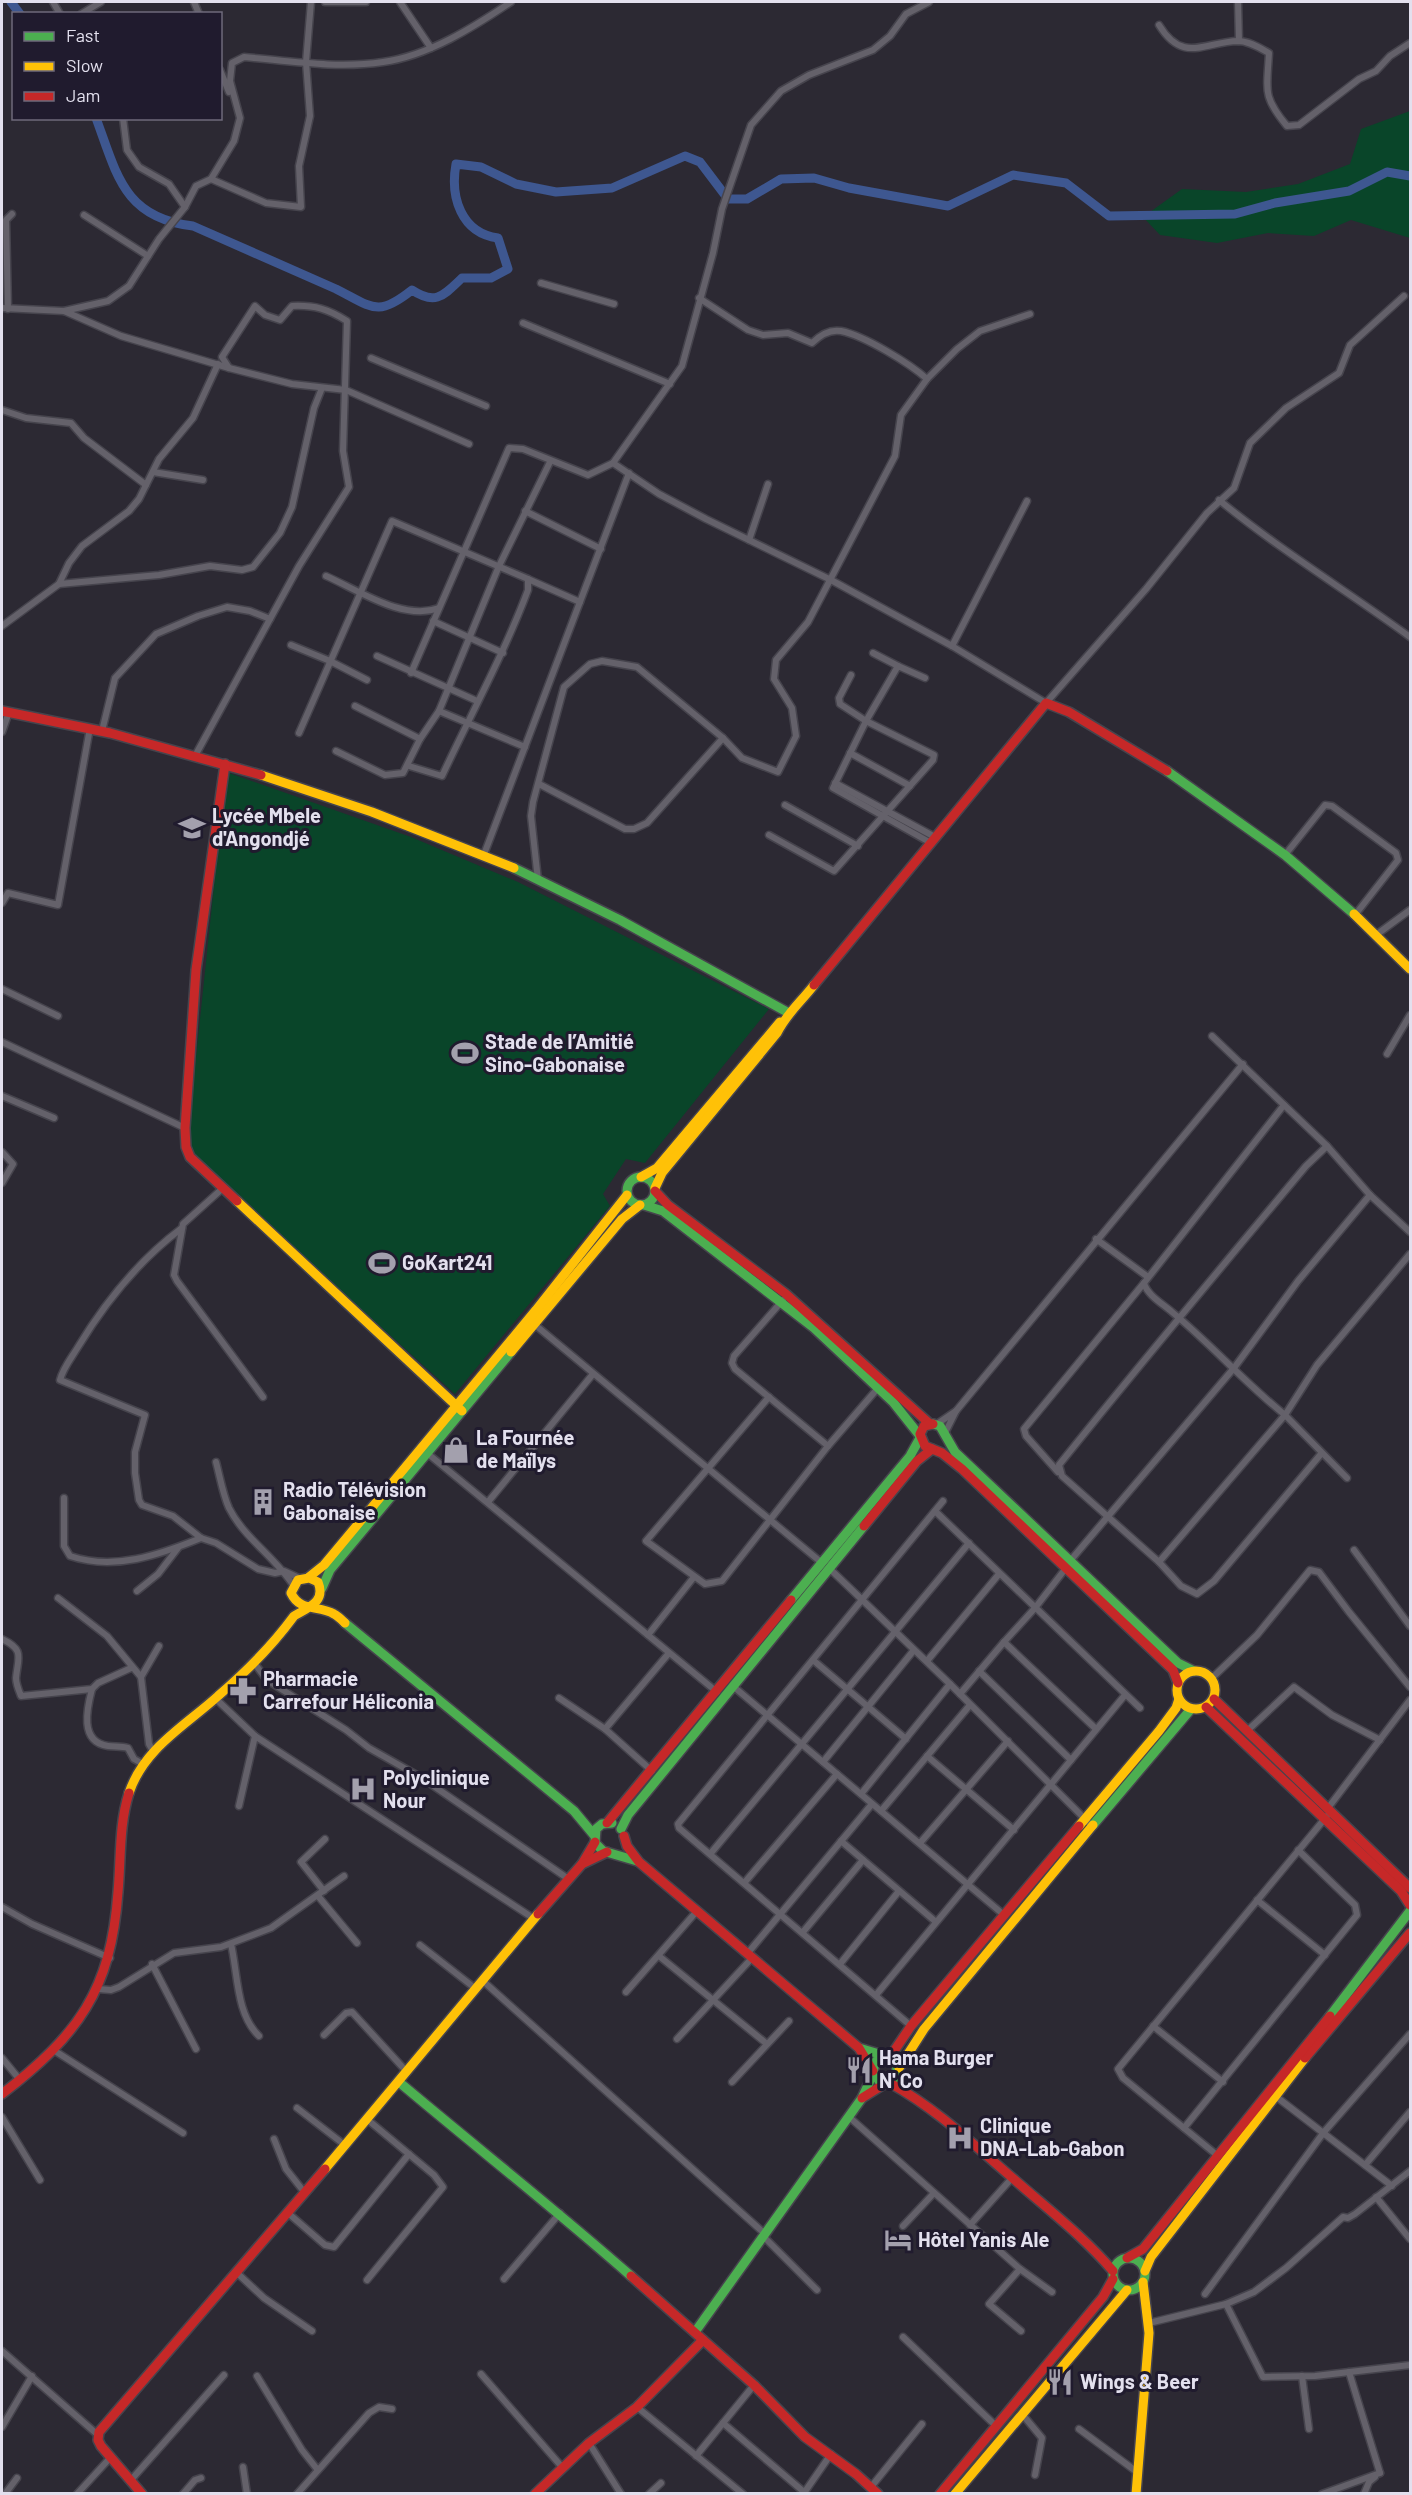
<svg xmlns="http://www.w3.org/2000/svg" width="1412" height="2495" font-family="Barlow,sans-serif">
<rect width="100%" height="100%" fill="#2c2933"/>
<g fill="#094529">
<polygon points="1410,111 1410,238 1351,220 1314,236 1268,233 1217,243 1160,235 1143,217 1182,189 1246,192 1298,184 1350,164 1361,129"/>
<polygon points="226,772 411,837 518,882 769,1009 645,1163 626,1159 603,1194 610,1206 455,1394 195,1159 188,1133"/>
</g>
<g fill="none" stroke-linecap="round" stroke-linejoin="round">
<g stroke="#3e5790" stroke-width="9">
<polyline points="11,2 20,14"/>
<path d="M96 118C117 175 124 218 193 226L336 289C372 307 377 318 412 290 436 306 444 295 462 278H491L508 269 498 238C461 233 450 197 456 164L481 167 516 184 556 192 612 188 685 156 700 162 728 199H747L781 179 814 178 849 188 948 206 1013 175 1066 183 1109 216 1235 214 1275 203 1349 191 1387 172 1410 176"/>
</g>
<defs>
<g id="street">
<polyline points="53,2 60,14"/>
<polyline points="194,2 199,14"/>
<polyline points="325,2 366,2"/>
<polyline points="400,2 431,48"/>
<polyline points="929,2 906,14 890,36 873,50 809,75 781,91 751,125 722,209 713,253 682,366 613,463 659,494 706,519 831,580 952,646 1046,703 1146,589 1207,513 1234,488 1250,443 1286,408 1339,373 1350,345 1404,296"/>
<polyline points="1238,2 1239,41"/>
<polyline points="81,14 101,2"/>
<path d="M1159 25C1183 64 1204 42 1238 41 1249 41 1260 48 1269 53 1267 90 1262 96 1287 126L1299 125 1359 79 1376 71 1390 56 1410 43"/>
<polyline points="220,70 229,92"/>
<polyline points="211,179 266,203 301,207 299,166 310,116 306,62 311,2"/>
<path d="M185 207 196 186 211 179 234 141 240 118 230 81 232 63 244 57C290 61 337 69 383 62 428 56 474 27 511 2"/>
<polyline points="84,215 148,256"/>
<polyline points="541,283 614,304"/>
<path d="M699 298 748 330 763 335 788 333 812 343C820 335 829 329 841 331 865 336 909 363 927 379"/>
<polyline points="2,308 64,311 108,301 129,286 159,239 185,207 169,184 139,167 127,150 123,118"/>
<polyline points="8,309 6,220 12,214"/>
<polyline points="64,311 121,336 229,368 292,384 346,390 469,444"/>
<polyline points="523,323 670,384"/>
<polyline points="371,358 486,406"/>
<polyline points="2,410 26,418 71,423 84,438 146,485"/>
<polyline points="153,472 203,480"/>
<path d="M1219 500C1280 550 1347 591 1410 637"/>
<polyline points="525,511 601,549"/>
<polyline points="749,540 768,484"/>
<path d="M326 576C360 591 403 621 439 608"/>
<polyline points="528,579 580,602"/>
<polyline points="59,584 69,563 82,546 129,511 139,499 159,459 193,418 218,364"/>
<polyline points="433,621 503,653"/>
<polyline points="2,626 59,584 159,575 210,566 242,570 253,567 280,533 292,507 314,408 322,388"/>
<polyline points="291,645 330,661 367,680"/>
<polyline points="952,646 1027,501"/>
<polyline points="873,653 898,666"/>
<polyline points="377,656 477,701"/>
<polyline points="411,673 509,448 523,449 588,475 613,463"/>
<polyline points="925,678 898,666 866,721 833,788 931,843"/>
<polyline points="355,706 420,739"/>
<polyline points="439,711 525,747"/>
<polyline points="102,731 115,678 156,634 198,616 227,607 250,611 270,619"/>
<polyline points="2,732 9,712"/>
<path d="M299 733 392 521 528 579V590C504 654 471 714 442 776L409 766"/>
<polyline points="336,751 385,775 403,773 420,739 439,711 499,566 550,462"/>
<polyline points="850,753 910,786"/>
<path d="M195 756 299 566 349 487 343 451 347 321C328 309 315 305 292 306L280 320 265 315 255 306 222 357 229 368"/>
<polyline points="835,783 935,837"/>
<polyline points="539,784 625,829 634,829 647,823 723,738"/>
<polyline points="785,805 858,846"/>
<polyline points="769,835 834,871 933,760 934,755 866,721 840,704 839,698 851,675"/>
<polyline points="1285,855 1325,805 1332,806 1396,853 1398,860 1355,915"/>
<polyline points="483,857 629,473"/>
<polyline points="538,880 531,816 533,802 564,687 590,664 602,661 637,667 723,738 742,758 778,772 796,736 792,708 774,679 776,660 808,622 895,456 901,415 927,379 957,349 980,331 1030,314"/>
<polyline points="2,903 8,893 58,905 90,728"/>
<polyline points="1376,935 1410,910"/>
<polyline points="2,989 58,1016"/>
<polyline points="2,1042 185,1128"/>
<polyline points="1387,1054 1410,1015"/>
<polyline points="2,1096 54,1118"/>
<path d="M1284 1105 1144 1283C1147 1295 1163 1304 1172 1312 1212 1345 1245 1383 1285 1415L1159 1562 1062 1476 1059 1465C1140 1364 1223 1265 1306 1166L1327 1146"/>
<polyline points="2,1152 13,1164 2,1183"/>
<polyline points="223,1188 183,1224 174,1275 177,1281 263,1397"/>
<polyline points="1370,1195 1410,1232"/>
<path d="M182 1228C139 1260 106 1301 78 1347 72 1357 63 1368 60 1380L145 1415 135 1452V1473L139 1500 142 1505 173 1516 201 1538 216 1543 258 1569 275 1573 284 1571 299 1578"/>
<polyline points="1096,1239 1148,1277"/>
<polyline points="783,1300 734,1356 732,1363 735,1369 828,1446"/>
<polyline points="534,1324 822,1563"/>
<polyline points="769,1397 646,1541 705,1584 722,1581 828,1446 878,1388"/>
<polyline points="956,1411 1243,1064"/>
<polyline points="937,1424 956,1411 945,1433"/>
<polyline points="427,1453 717,1692"/>
<path d="M216 1462C220 1477 223 1495 229 1508 244 1538 275 1557 293 1585"/>
<polyline points="1058,1472 1026,1436 1024,1429 1144,1283"/>
<polyline points="1347,1478 1285,1415 1317,1365 1410,1254"/>
<path d="M64 1498V1546L70 1556C114 1571 159 1555 201 1538"/>
<polyline points="488,1502 593,1374"/>
<polyline points="935,1511 1140,1708"/>
<polyline points="1354,1550 1410,1626"/>
<polyline points="1070,1561 1234,1368 1298,1281 1370,1195 1327,1146 1212,1036"/>
<polyline points="1159,1562 1181,1586 1197,1594 1214,1581 1321,1454"/>
<polyline points="830,1569 950,1684 1091,1825"/>
<polyline points="137,1591 158,1574 178,1548"/>
<polyline points="58,1598 107,1636 141,1677"/>
<polyline points="648,1635 694,1577"/>
<path d="M2 1639C25 1650 18 1657 16 1678 16 1684 19 1691 21 1696L92 1689 98 1683 131 1668"/>
<polyline points="1004,1642 1035,1608 1066,1568"/>
<polyline points="813,1660 906,1739"/>
<polyline points="927,1661 999,1574"/>
<polyline points="255,1664 267,1680 346,1730 369,1748 422,1778 567,1878"/>
<polyline points="979,1671 1071,1760"/>
<polyline points="1212,1678 1257,1635 1310,1570 1319,1572 1349,1612 1410,1687"/>
<polyline points="734,1687 1004,1915"/>
<path d="M92 1689C87 1708 79 1742 108 1746 115 1747 121 1746 128 1748L134 1759 143 1764"/>
<polyline points="960,1694 1004,1642 1096,1729"/>
<polyline points="559,1698 605,1729"/>
<polyline points="216,1699 255,1736 533,1918"/>
<polyline points="1248,1730 1294,1687 1332,1715 1380,1740"/>
<polyline points="153,1751 149,1744 141,1677 159,1646"/>
<polyline points="927,1756 1014,1830"/>
<polyline points="823,1762 914,1650"/>
<polyline points="652,1771 605,1729 669,1653"/>
<polyline points="861,1794 950,1684"/>
<polyline points="239,1806 255,1736"/>
<polyline points="1328,1808 1410,1700"/>
<polyline points="881,1811 970,1705"/>
<polyline points="841,1841 936,1922"/>
<polyline points="920,1843 1008,1741"/>
<polyline points="711,1853 969,1543"/>
<polyline points="745,1882 837,1774"/>
<polyline points="324,1891 301,1862 325,1839"/>
<polyline points="318,1896 357,1943"/>
<polyline points="1257,1900 1325,1955"/>
<polyline points="2,1907 32,1924 110,1958"/>
<polyline points="803,1932 863,1860"/>
<path d="M231 1944C238 1974 236 2014 259 2036"/>
<polyline points="420,1945 476,1989"/>
<polyline points="747,1954 872,1804"/>
<polyline points="659,1956 767,2044"/>
<polyline points="152,1964 196,2049"/>
<polyline points="840,1964 899,1891"/>
<polyline points="483,1981 764,2233"/>
<polyline points="98,1989 111,1990 119,1987 174,1953 221,1947 271,1928 344,1876"/>
<polyline points="626,1992 697,1911"/>
<polyline points="876,1995 1125,1695"/>
<polyline points="911,2026 679,1828 678,1824 943,1501"/>
<polyline points="1153,2026 1223,2082"/>
<polyline points="324,2035 346,2013 352,2012 407,2072"/>
<polyline points="677,2039 752,1958"/>
<polyline points="55,2051 183,2133"/>
<polyline points="2,2058 20,2080"/>
<polyline points="732,2082 789,2021"/>
<polyline points="1274,2095 1392,2186"/>
<polyline points="297,2108 346,2146"/>
<polyline points="848,2116 1020,2269 989,2304 1021,2331"/>
<polyline points="2,2117 40,2180"/>
<polyline points="1184,2128 1357,1915 1355,1905 1298,1850"/>
<polyline points="274,2139 286,2169 305,2193"/>
<polyline points="1218,2156 1123,2078 1118,2069 1327,1816"/>
<polyline points="1365,2165 1410,2112"/>
<polyline points="1376,2197 1410,2239"/>
<polyline points="288,2213 325,2245 334,2247 409,2154"/>
<polyline points="970,2225 1012,2178"/>
<polyline points="903,2226 934,2193"/>
<polyline points="763,2236 817,2290"/>
<polyline points="1020,2269 1052,2292"/>
<polyline points="236,2272 264,2298 312,2331"/>
<polyline points="504,2279 560,2213"/>
<polyline points="367,2280 443,2187 434,2175 368,2120"/>
<polyline points="1205,2294 1324,2132 1410,2034"/>
<polyline points="1226,2304 1263,2377 1315,2376 1410,2365"/>
<polyline points="1149,2323 1226,2304 1254,2292 1286,2268 1343,2217 1348,2218 1355,2214 1410,2171"/>
<polyline points="903,2337 996,2426"/>
<polyline points="2,2351 98,2435"/>
<polyline points="1349,2372 1380,2473"/>
<polyline points="481,2374 562,2467"/>
<polyline points="257,2376 302,2450 317,2469"/>
<polyline points="1302,2376 1309,2429"/>
<polyline points="637,2407 743,2494"/>
<polyline points="1022,2414 1042,2438 1035,2475"/>
<polyline points="723,2423 804,2492"/>
<polyline points="2,2427 32,2376"/>
<polyline points="1079,2429 1137,2472"/>
<polyline points="589,2443 621,2494"/>
<polyline points="696,2456 754,2385"/>
<polyline points="243,2467 247,2494"/>
<polyline points="131,2480 224,2375"/>
<polyline points="871,2487 922,2424"/>
<polyline points="804,2493 831,2454"/>
<polyline points="5,2494 17,2478"/>
<polyline points="77,2494 110,2458"/>
<polyline points="183,2494 195,2480 201,2478"/>
<polyline points="297,2494 369,2413 379,2407 392,2409"/>
<polyline points="649,2494 661,2483"/>
<polyline points="1322,2494 1380,2473"/>
<polyline points="1364,2494 1369,2482 1375,2477"/>
</g>
<g id="fast">
<polyline points="1167,771 1285,855 1354,914"/>
<polyline points="514,868 620,920 787,1012"/>
<circle cx="641" cy="1191" r="14"/>
<polyline points="644,1205 663,1211 814,1328 893,1402 920,1436"/>
<polyline points="933,1424 940,1426 955,1452 1178,1663 1194,1671"/>
<polyline points="322,1588 330,1570 511,1352"/>
<polyline points="791,1600 910,1456 920,1438"/>
<polyline points="345,1623 574,1811 594,1835"/>
<polyline points="612,1823 602,1824 596,1829 595,1843 603,1851 637,1861"/>
<polyline points="1093,1825 1191,1709"/>
<polyline points="621,1829 628,1815 864,1526"/>
<polyline points="1330,2016 1410,1911"/>
<polyline points="859,2048 886,2056 896,2063 898,2076 886,2083 879,2081 873,2071 876,2061 886,2057"/>
<path d="M399 2082C476 2147 555 2209 631 2276"/>
<circle cx="1129" cy="2274" r="16"/>
<polyline points="695,2332 862,2098 873,2074"/>
</g>
<g id="slow">
<polyline points="261,775 372,812 514,868"/>
<polyline points="1354,914 1410,969"/>
<polyline points="641,1177 657,1168 780,1022"/>
<path d="M655 1188 662 1173 777 1033C787 1013 800 1003 814 985"/>
<polyline points="237,1201 462,1411"/>
<polyline points="511,1352 622,1219 640,1205"/>
<polyline points="309,1577 324,1565 536,1310 627,1195"/>
<circle cx="1196" cy="1690" r="19"/>
<path d="M129 1793C144 1748 185 1726 218 1696 246 1672 272 1646 294 1616 309 1607 326 1602 318 1582L309 1578 298 1580 291 1593C300 1612 318 1605 334 1614 338 1616 342 1620 345 1623"/>
<polyline points="1079,1826 1159,1731 1176,1708 1179,1699"/>
<polyline points="899,2068 924,2029 1093,1825"/>
<polyline points="325,2169 538,1914"/>
<polyline points="1145,2271 1151,2257 1305,2058"/>
<polyline points="955,2494 1127,2290"/>
<polyline points="1136,2494 1149,2333 1143,2282"/>
</g>
<g id="jam">
<polyline points="2,711 110,733 261,775"/>
<polyline points="225,764 196,970 185,1128 186,1147 190,1157 237,1201"/>
<polyline points="814,985 1046,703 1069,712 1167,771"/>
<polyline points="655,1191 668,1205 786,1294 930,1424"/>
<polyline points="933,1424 924,1426 920,1434 925,1446 942,1453 962,1469 1173,1670 1178,1683"/>
<polyline points="864,1526 917,1461 932,1449"/>
<polyline points="1214,1699 1410,1888"/>
<polyline points="1206,1707 1401,1891 1410,1905"/>
<polyline points="607,1823 791,1600"/>
<polyline points="624,1836 627,1846 639,1862 859,2048 873,2071"/>
<polyline points="582,1864 595,1842"/>
<polyline points="538,1914 582,1864 607,1852"/>
<polyline points="890,2057 911,2026 1079,1826"/>
<polyline points="1305,2058 1410,1933"/>
<path d="M890 2083C937 2109 975 2146 1016 2181 1049 2210 1084 2237 1113 2271"/>
<path d="M2 2094C78 2035 111 1991 118 1892 121 1859 119 1824 129 1793"/>
<polyline points="862,2098 886,2083"/>
<polyline points="1127,2258 1143,2249 1330,2016"/>
<polyline points="631,2276 754,2385 805,2437 856,2474 878,2494"/>
<polyline points="142,2494 101,2446 98,2440 99,2432 325,2169"/>
<polyline points="535,2494 589,2443 637,2407 703,2340"/>
<polyline points="940,2494 1103,2297 1113,2279"/>
</g>
</defs>
<use href="#street" stroke="#46444d" stroke-width="9"/>
<use href="#fast" stroke="#46444d" stroke-width="12"/>
<use href="#slow" stroke="#46444d" stroke-width="12"/>
<use href="#jam" stroke="#46444d" stroke-width="12"/>
<use href="#street" stroke="#64616a" stroke-width="6"/>
<use href="#fast" stroke="#4caf50" stroke-width="9"/>
<use href="#slow" stroke="#ffc107" stroke-width="9"/>
<use href="#jam" stroke="#c62828" stroke-width="9"/>
</g>
<defs>
<symbol id="school-bare" viewBox="-9 -9 18 18"><path d="M0-5L7-2L0 1L-7-2ZM-4 1L0 2.5L4 1V4Q0 6-4 4Z" fill="#a3a0ad" stroke="#201b2e" stroke-width="2.5" paint-order="stroke"/></symbol>
<symbol id="stadium-bare" viewBox="-9 -9 18 18"><path d="M0-5a6.5 5 0 1 0 0 10a6.5 5 0 1 0 0-10ZM-3.5-1.8h7v3.6h-7Z" fill="#a3a0ad" stroke="#201b2e" stroke-width="2.5" paint-order="stroke"/></symbol>
<symbol id="shop-bare" viewBox="-9 -9 18 18"><path d="M-5-2.5h2.3a2.7 3.5 0 0 1 5.4 0H5L5.5 6h-11ZM-1.5-2.5h3a1.5 2.3 0 0 0-3 0Z" fill="#a3a0ad" stroke="#201b2e" stroke-width="2.5" paint-order="stroke"/></symbol>
<symbol id="building-bare" viewBox="-9 -9 18 18"><path d="M-4-6H4V6H1V3H-1V6H-4ZM-2.5-4.3h1.7v1.8h-1.7ZM.8-4.3h1.7v1.8H.8ZM-2.5-1h1.7V.8h-1.7ZM.8-1h1.7V.8H.8Z" fill="#a3a0ad" stroke="#201b2e" stroke-width="2.5" paint-order="stroke"/></symbol>
<symbol id="pharmacy-bare" viewBox="-9 -9 18 18"><path d="M-2-6h4v4h4v4h-4v4h-4v-4h-4v-4h4Z" fill="#a3a0ad" stroke="#201b2e" stroke-width="2.5" paint-order="stroke"/></symbol>
<symbol id="hospital-bare" viewBox="-9 -9 18 18"><path d="M-5-5h3v3.5h4V-5h3V5h-3V1.5h-4V5h-3Z" fill="#a3a0ad" stroke="#201b2e" stroke-width="2.5" paint-order="stroke"/></symbol>
<symbol id="restaurant-bare" viewBox="-9 -9 18 18"><path d="M-5-6h1v4h1v-4h1v4h1v-4h1v5L-1.5 .5V6h-2V.5L-5-1ZM5-6V6H3V1.5H1.5Q1.5-4 5-6Z" fill="#a3a0ad" stroke="#201b2e" stroke-width="2.5" paint-order="stroke"/></symbol>
<symbol id="hotel-bare" viewBox="-9 -9 18 18"><path d="M-6-4.5h1.5V1H6V5H4.5V3h-9V5H-6ZM-4 0a1.8 1.8 0 1 1 3.6 0ZM.5 0V-2.5h3Q6-2.5 6 0Z" fill="#a3a0ad" stroke="#201b2e" stroke-width="2.5" paint-order="stroke"/></symbol>
</defs>
<g fill-rule="evenodd">
<use href="#school-bare" x="173" y="809" width="38" height="38"/>
<use href="#stadium-bare" x="446" y="1034" width="38" height="38"/>
<use href="#stadium-bare" x="363" y="1244" width="38" height="38"/>
<use href="#shop-bare" x="437" y="1431" width="38" height="38"/>
<use href="#building-bare" x="244" y="1483" width="38" height="38"/>
<use href="#pharmacy-bare" x="224" y="1672" width="38" height="38"/>
<use href="#hospital-bare" x="344" y="1770" width="38" height="38"/>
<use href="#restaurant-bare" x="840" y="2051" width="38" height="38"/>
<use href="#hospital-bare" x="941" y="2119" width="38" height="38"/>
<use href="#hotel-bare" x="879" y="2221" width="38" height="38"/>
<use href="#restaurant-bare" x="1041" y="2363" width="38" height="38"/>
</g>
<g text-anchor="middle" stroke-width="6" stroke-linejoin="round" paint-order="stroke">
<g font-size="20" font-weight="bold" fill="#e3e0ee" stroke="#201b2e" text-anchor="start">
<text x="212" y="823">Lycée Mbele<tspan x="212" dy="23">d'Angondjé</tspan></text>
<text x="485" y="1049">Stade de l’Amitié<tspan x="485" dy="23">Sino-Gabonaise</tspan></text>
<text x="402" y="1270">GoKart241</text>
<text x="476" y="1445">La Fournée<tspan x="476" dy="23">de Maïlys</tspan></text>
<text x="283" y="1497">Radio Télévision<tspan x="283" dy="23">Gabonaise</tspan></text>
<text x="263" y="1686">Pharmacie<tspan x="263" dy="23">Carrefour Héliconia</tspan></text>
<text x="383" y="1785">Polyclinique<tspan x="383" dy="23">Nour</tspan></text>
<text x="879" y="2065">Hama Burger<tspan x="879" dy="23">N' Co</tspan></text>
<text x="980" y="2133">Clinique<tspan x="980" dy="23">DNA-Lab-Gabon</tspan></text>
<text x="918" y="2247">Hôtel Yanis Ale</text>
<text x="1080" y="2389">Wings &amp; Beer</text>
</g>
</g>
<rect width="1412" height="2495" fill="none" stroke="#e3e0ee" stroke-width="6"/>
<rect x="12" y="12" width="210" height="108" fill="#201b2e" stroke="#6e6a7b" stroke-width="1.5"/>
<rect x="24" y="32" width="30" height="9" fill="#4caf50" stroke="#6e6a7b" stroke-width="1.5"/>
<text x="66" y="42" font-size="18" fill="#e3e0ee">Fast</text>
<rect x="24" y="62" width="30" height="9" fill="#ffc107" stroke="#6e6a7b" stroke-width="1.5"/>
<text x="66" y="72" font-size="18" fill="#e3e0ee">Slow</text>
<rect x="24" y="92" width="30" height="9" fill="#c62828" stroke="#6e6a7b" stroke-width="1.5"/>
<text x="66" y="102" font-size="18" fill="#e3e0ee">Jam</text>
</svg>
